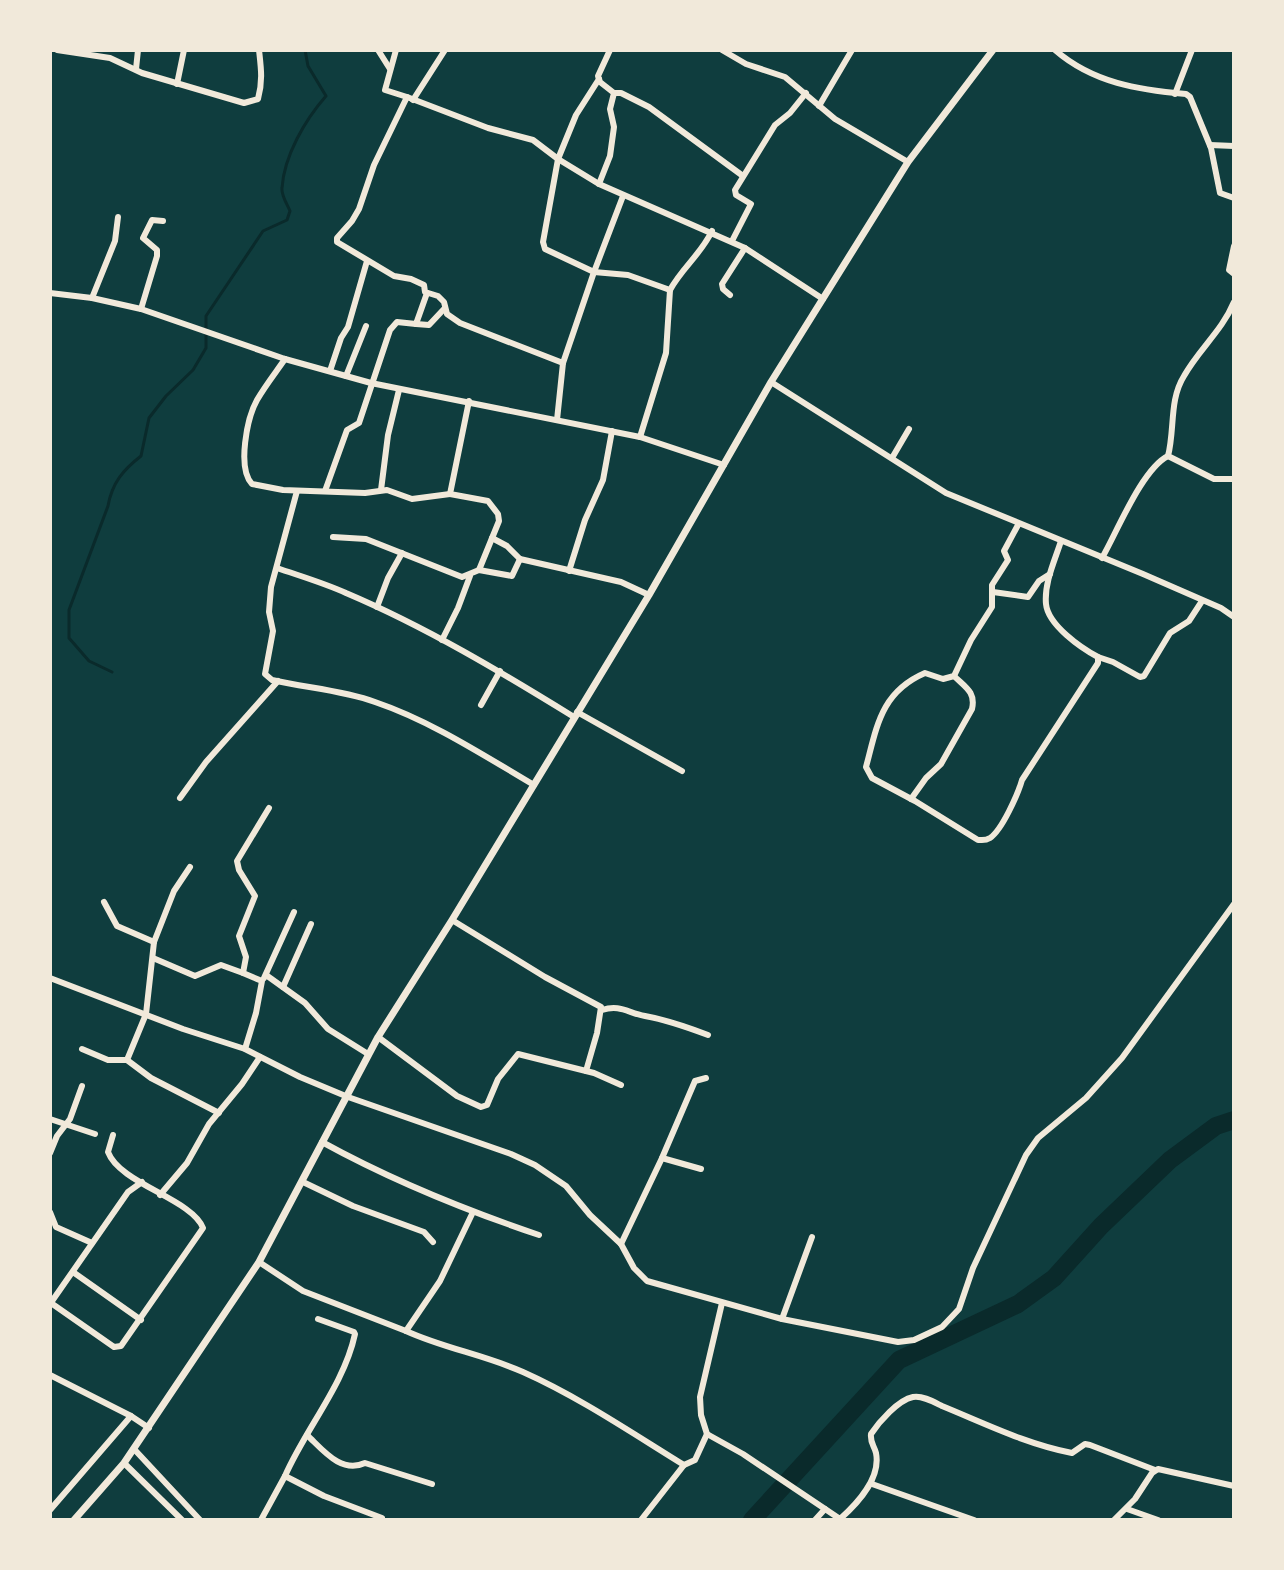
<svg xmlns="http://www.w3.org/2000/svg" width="1284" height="1570" font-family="Roboto,sans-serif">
<rect width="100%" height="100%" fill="#0f3d3e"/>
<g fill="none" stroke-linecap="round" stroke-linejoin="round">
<path stroke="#0a2a2b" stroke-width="3" d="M112 672 89 661 69 638V610L108 506C112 483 123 470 141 456L149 418 166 396 193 370 206 348V316L263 231 287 220 290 211C287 204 281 195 282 188 284 156 305 120 326 96L308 66 305 50"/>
<polyline stroke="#0a2a2b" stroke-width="18" points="752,1520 899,1360 1018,1304 1054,1278 1101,1226 1170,1160 1216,1126 1234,1120"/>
<g stroke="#f1e9da" stroke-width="6">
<path d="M57 50 110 58 142 73 244 103 258 99C263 81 261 68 259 50"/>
<polyline points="378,50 390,69"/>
<polyline points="396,50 385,90 407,97"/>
<polyline points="722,50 746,64 785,77 835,119 908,162"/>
<path d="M1055 50C1093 83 1139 90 1186 94L1190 97 1211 148 1220 193 1234 198"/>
<polyline points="136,69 138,50"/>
<polyline points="599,79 576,115 558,159 543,242 545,249 594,272 623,196"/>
<polyline points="177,84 184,50"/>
<polyline points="614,93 621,93 649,107 743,176"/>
<polyline points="1175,94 1192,50"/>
<polyline points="413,100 445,50"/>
<polyline points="819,106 852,50"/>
<polyline points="1210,145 1234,146"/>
<polyline points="599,184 610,156 614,127 610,109 614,93 600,82 598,76 610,50"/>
<path d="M712 231C701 254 682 268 670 290L628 275 594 272 563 363 460 323 447 314 444 302 438 296 425 292 424 285 411 279 394 276 337 242V238L352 221 359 209 374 165 407 97 488 128 533 140 558 159 599 184 745 248 823 299"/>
<polyline points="732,241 751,204 736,195 735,190 775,125 790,113 806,93"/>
<polyline points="1234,246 1229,270 1234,274"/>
<polyline points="50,293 92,298 141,309 285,359 371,383 640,437 724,465"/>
<polyline points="730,295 723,289 722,284 745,248"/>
<polyline points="92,298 115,241 118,217"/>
<path d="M1234 302C1222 331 1199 349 1184 376 1169 400 1175 429 1168 456L1214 479H1234"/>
<polyline points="141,309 157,256 157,250 143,238 152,220 163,221"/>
<polyline points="416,324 429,325 444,309"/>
<path d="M285 359C276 372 265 386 257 400 247 418 237 468 252 484L283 490 365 493 387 490 412 499 450 494"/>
<polyline points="330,371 341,338 348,327 367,261"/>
<polyline points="346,376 366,326"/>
<polyline points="771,382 946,493 1143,574 1221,608 1234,617"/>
<polyline points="469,401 450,494 488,501 498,514 499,521 479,570"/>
<polyline points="557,420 563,363"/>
<polyline points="640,437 666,353 670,290"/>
<polyline points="892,458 909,429"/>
<polyline points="381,490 388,435 399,390"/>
<path d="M297 491 271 587 269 612 273 631 265 674 272 680C306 688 342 690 375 702 431 721 483 755 534 785"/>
<polyline points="325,491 347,430 359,423 390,330 397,322 416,324 427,293"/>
<path d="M1018 525 1004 551 1008 560 992 585V607L971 640 954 676 943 679 925 673C881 692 877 726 866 767L872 778 915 801 978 840C983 840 985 841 990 838 1002 830 1018 794 1022 780L1098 663V657C1081 648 1048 625 1046 604 1044 583 1055 560 1061 541"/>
<polyline points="333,537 366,539 462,577 479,570 512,576 520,559 621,582 649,595"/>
<polyline points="492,538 507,546 520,559"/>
<path d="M1102 558C1117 532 1142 469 1168 456"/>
<path d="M277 568C300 576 324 583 346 593 426 627 501 672 574 717"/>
<polyline points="569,571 585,520 603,480 612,431"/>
<polyline points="993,592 1028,597 1039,581 1050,574"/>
<polyline points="377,607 388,578 402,553"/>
<polyline points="442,640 458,608 470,576"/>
<polyline points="1098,657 1113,662 1140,677 1144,676 1170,633 1189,621 1202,601"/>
<polyline points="481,705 500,671"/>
<polyline points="577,712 682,771"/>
<polyline points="180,798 206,762 278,681"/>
<path d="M911 799 926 778 941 764 972 709C976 692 965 687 954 676"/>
<polyline points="190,867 174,891 154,942 146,1014 127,1060 151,1078 219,1113"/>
<polyline points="104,902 117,926 154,942"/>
<polyline points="452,920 545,977 601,1007 597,1033 586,1071"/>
<polyline points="153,958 195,976 221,965 243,973"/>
<polyline points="266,975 305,1003 328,1029 368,1054"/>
<polyline points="50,978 183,1029 245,1049 300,1077 348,1097 511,1154 535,1165 566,1186 590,1215 621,1244 634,1268 647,1281 782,1319 898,1342 914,1340 942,1327 959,1309 973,1268 1026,1155 1038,1138 1086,1098 1122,1058 1234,904"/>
<polyline points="264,978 294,912"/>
<polyline points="283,987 311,924"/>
<path d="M602 1010C620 1004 628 1013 645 1016 667 1020 687 1027 708 1035"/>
<polyline points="378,1037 457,1096 481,1107 487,1105 498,1079 518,1054 594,1073 621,1085"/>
<polyline points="82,1049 108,1060 127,1060"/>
<polyline points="245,1049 256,1013 262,981 243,973 246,957 239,936 255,896 239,870 237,861 269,808"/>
<polyline points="50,1119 95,1134"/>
<path d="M322 1142C391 1180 465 1210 539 1235"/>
<polyline points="50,1153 57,1136 70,1119 82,1086"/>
<polyline points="662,1158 695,1081 706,1078"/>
<polyline points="303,1182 353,1206 424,1232 433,1242"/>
<polyline points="160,1195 187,1163 209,1124 242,1084 260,1057"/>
<polyline points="50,1212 56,1227 92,1243"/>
<path d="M473 1212 440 1281 406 1331C443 1348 485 1355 523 1372 579 1397 632 1433 684 1465L695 1460 707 1434"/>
<polyline points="621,1244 662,1158 701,1169"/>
<polyline points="259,1262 303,1291 406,1331"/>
<polyline points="73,1272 141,1320"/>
<path d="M51 1303 114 1347 121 1346 203 1228C192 1199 120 1184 108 1152L113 1135"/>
<path d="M722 1303 700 1397 701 1415 707 1434 743 1454 840 1519C857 1504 881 1478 876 1453 874 1445 870 1443 871 1434 879 1422 898 1400 913 1397 922 1395 934 1402 942 1406 986 1424 1026 1444 1072 1453L1085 1444 1090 1445 1155 1470"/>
<polyline points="50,1304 128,1192 142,1182"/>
<polyline points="782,1319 812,1237"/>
<polyline points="50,1375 131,1416 149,1428"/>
<path d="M307 1435C323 1450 341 1474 365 1463L432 1484"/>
<polyline points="134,1449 200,1520"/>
<polyline points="124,1463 182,1520"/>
<path d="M285 1476C306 1428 344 1385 355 1334L354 1332 318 1319"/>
<polyline points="872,1484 974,1520"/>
<polyline points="1127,1509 1158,1520"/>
<polyline points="50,1510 131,1416"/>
<polyline points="261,1520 285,1476 324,1496 382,1518"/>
<polyline points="641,1520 684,1465"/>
<polyline points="815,1520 825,1509"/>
<polyline points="1114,1520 1135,1499 1152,1473 1158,1469 1234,1486"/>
</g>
<polyline stroke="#f1e9da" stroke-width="7" points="74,1520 124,1463 259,1262 378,1037 452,920 649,595 771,382 908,162 993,50"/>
</g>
<rect width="1284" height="1570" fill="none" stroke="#f1e9da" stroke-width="104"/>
</svg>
